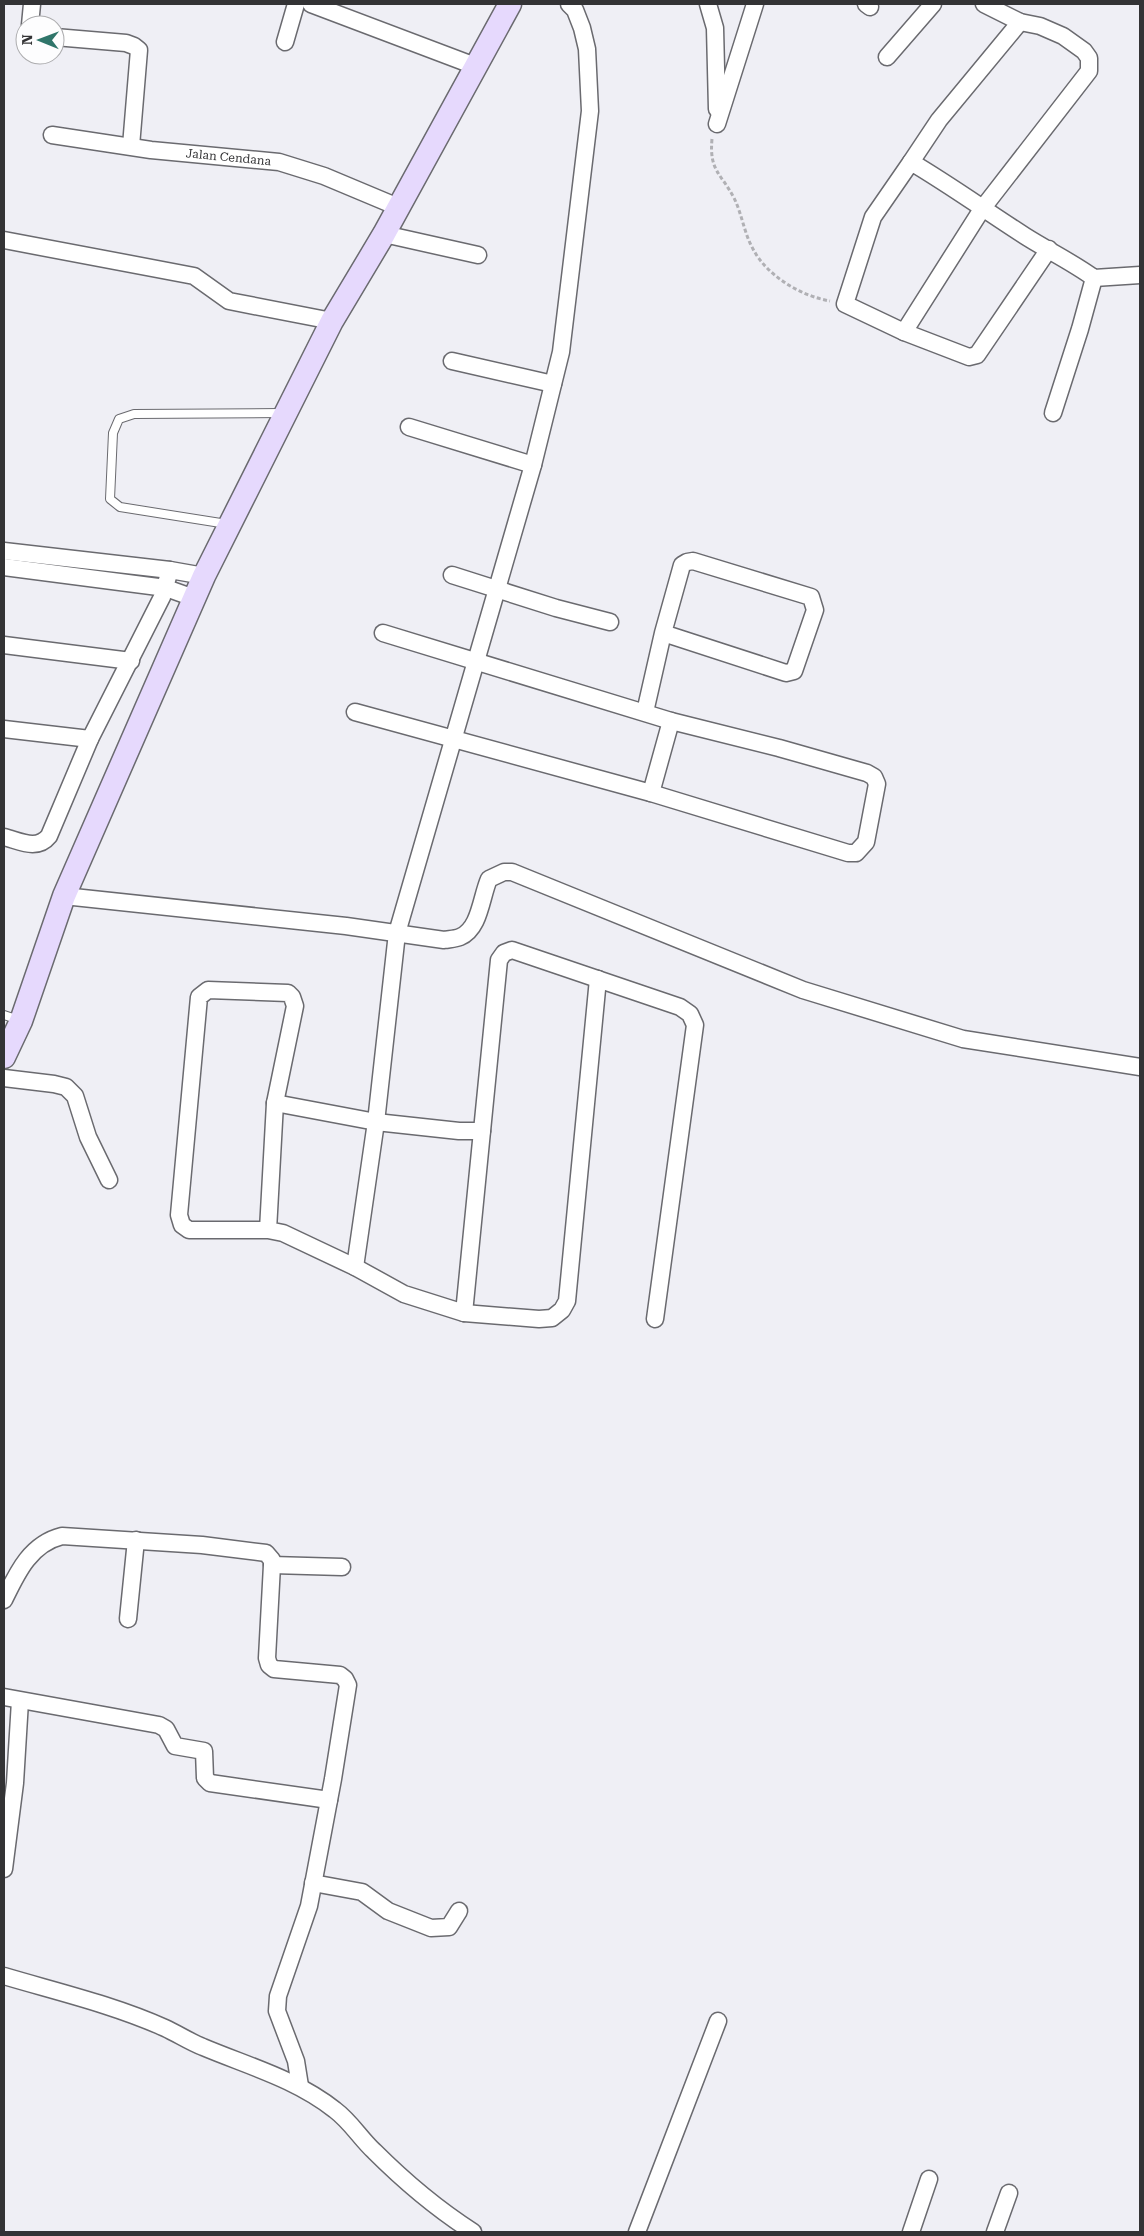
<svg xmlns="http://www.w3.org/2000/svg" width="1144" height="2236" font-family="'Roboto Serif',serif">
<rect width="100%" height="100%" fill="#efeff5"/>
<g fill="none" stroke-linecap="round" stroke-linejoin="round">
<defs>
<g id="lane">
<polyline points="227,524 120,507 110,499 113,433 119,419 134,414 282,413"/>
<polyline points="4,1015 19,1020"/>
</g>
<g id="street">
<polyline points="311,4 475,66"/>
<polyline points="708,4 715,28 717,109"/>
<polyline points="866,4 870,7"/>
<polyline points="30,25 32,4"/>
<polyline points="55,37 126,43 134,46 139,50 131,146"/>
<polyline points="285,42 296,4"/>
<polyline points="887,57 933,4"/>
<polyline points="717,124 755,4"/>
<path id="s1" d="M52 135 151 150 279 162 324 176 398 207"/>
<polyline points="911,162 939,120 1020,22"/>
<polyline points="384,234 478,255"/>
<polyline points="4,240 194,276 229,301 332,321"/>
<path d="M1049 249 977 355 969 357 904 332 845 304 873 217 911 162C950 185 986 211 1025 236 1047 250 1072 262 1094 278L1140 275"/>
<polyline points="904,332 982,209 1089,71 1089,58 1084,51 1063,36 1040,26 1020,22 984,4"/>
<polyline points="452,361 553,384"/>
<polyline points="1053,413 1080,329 1094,278"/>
<polyline points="409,427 533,465"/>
<polyline points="4,551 170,570 204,576"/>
<polyline points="4,567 166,588 194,598"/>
<polyline points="452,575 556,608 610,622"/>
<polyline points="4,645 131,661"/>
<polyline points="355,712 651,793 848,853 856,853 866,842 877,784 874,777 867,773 779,748 671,721 383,633"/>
<polyline points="645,712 663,633 682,565 687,562 693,561 811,597 815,610 794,671 786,673 663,633"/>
<polyline points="4,729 90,739 162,597 170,570"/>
<polyline points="651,793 671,721"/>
<path d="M4 837C20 841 37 851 49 836L90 739"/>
<path d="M64 896 346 926 444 940C449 939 455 939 460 937 480 929 481 897 489 879L504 872H512L803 990 963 1039 1140 1067"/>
<polyline points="4,1078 54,1084 66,1087 75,1096 88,1137 109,1180"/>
<polyline points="275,1103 376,1122 459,1131 482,1131 499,960 504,953 512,950 680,1007 690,1014 695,1025 655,1319"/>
<polyline points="268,1230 275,1103 295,1006 292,997 288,993 208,990 199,997 179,1215 182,1225 189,1230 268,1230 283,1233 355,1267 404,1294 464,1313 539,1319 552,1318 562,1310 567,1301 598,979"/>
<polyline points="355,1267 376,1122 397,933 533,465 561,352 590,111 587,49 582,28 575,10 569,4"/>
<polyline points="464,1313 482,1131"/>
<polyline points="272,1565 342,1567"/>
<path d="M4 1600C17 1573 30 1544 62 1536L202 1545 266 1553 272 1560V1565L267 1658 269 1665 274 1669 340 1675 345 1679 348 1685 333 1779 309 1906 278 1996 277 2011 296 2061 300 2086"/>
<polyline points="128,1619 136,1540"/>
<polyline points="4,1697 159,1725 166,1729 175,1746 204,1751 205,1778 210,1783 329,1800"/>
<polyline points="4,1869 15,1783 20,1701"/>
<polyline points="313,1883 362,1892 388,1911 431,1928 449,1927 459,1911"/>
<path d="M4 1976C58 1992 114 2005 165 2028 178 2034 190 2042 203 2047 248 2066 296 2079 335 2110 351 2122 360 2138 374 2151 405 2182 437 2209 473 2232"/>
<polyline points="637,2232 718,2021"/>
<polyline points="911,2232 929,2179"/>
<polyline points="995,2232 1009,2193"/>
</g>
<polyline id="secondary" points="4,1057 21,1021 64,896 204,576 332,321 384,234 510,4"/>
</defs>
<use href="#lane" stroke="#6a6a6f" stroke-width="10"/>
<use href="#street" stroke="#6a6a6f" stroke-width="19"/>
<use href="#secondary" stroke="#6a6a6f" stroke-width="25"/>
<path stroke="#b0b0b4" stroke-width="3" stroke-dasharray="4 2.5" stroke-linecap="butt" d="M712 139C709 171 721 173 734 198 742 214 744 233 753 249 767 276 801 296 830 301"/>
<use href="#lane" stroke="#fff" stroke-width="8"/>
<use href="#street" stroke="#fff" stroke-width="16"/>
<use href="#secondary" stroke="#e6d9fd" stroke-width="22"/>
</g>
<g text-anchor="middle" stroke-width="5" stroke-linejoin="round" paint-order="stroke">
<g font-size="12" fill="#333335" stroke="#fdfdfe">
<text dy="4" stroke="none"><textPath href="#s1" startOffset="178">Jalan Cendana</textPath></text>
</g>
</g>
<rect width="1144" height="2236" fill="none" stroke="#333335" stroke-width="10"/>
<g transform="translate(40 40) rotate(271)"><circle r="24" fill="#fdfdfe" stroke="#acacae"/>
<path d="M0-4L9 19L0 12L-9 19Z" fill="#2f756a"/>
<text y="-8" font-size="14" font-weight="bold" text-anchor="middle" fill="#333335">N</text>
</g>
</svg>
